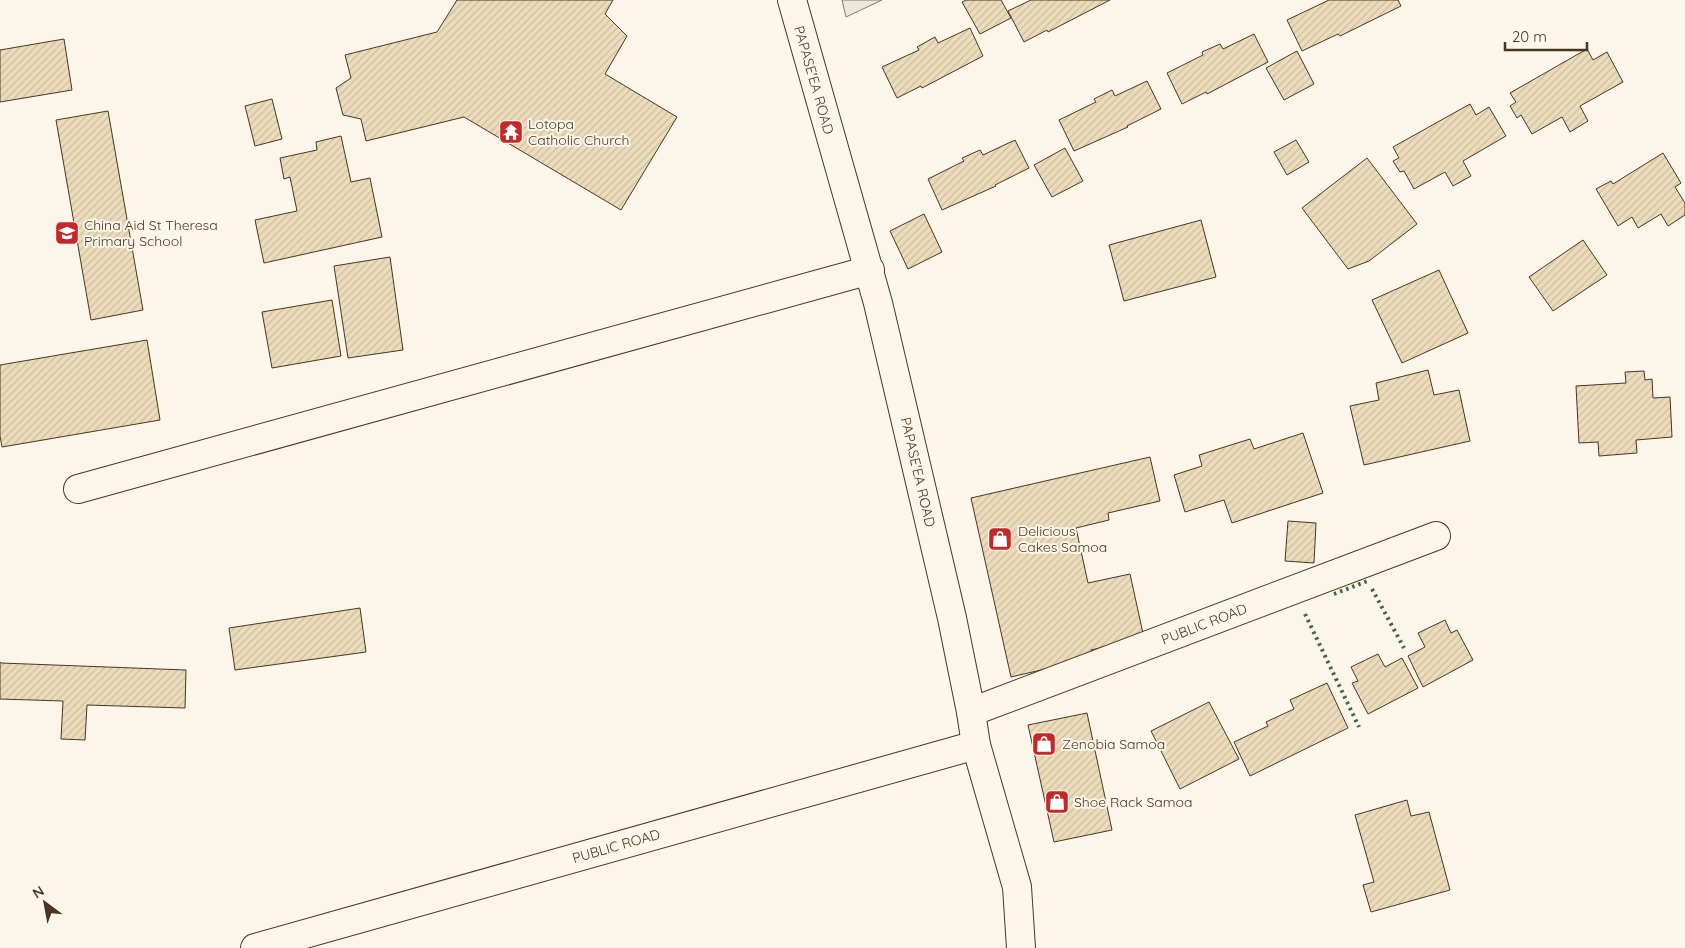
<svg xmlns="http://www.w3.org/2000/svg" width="1685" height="948" font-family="Quicksand,sans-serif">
<defs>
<pattern id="building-hatch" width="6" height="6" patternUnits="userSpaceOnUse" patternTransform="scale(1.25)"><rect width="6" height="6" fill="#ecdcbc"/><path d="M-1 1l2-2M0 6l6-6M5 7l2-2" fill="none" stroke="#ccbda1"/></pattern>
</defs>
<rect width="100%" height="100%" fill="#fbf6e9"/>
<polygon fill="#ede7d9" stroke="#887966" points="842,0 882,0 846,17"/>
<g fill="url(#building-hatch)" stroke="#4a3520">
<polygon points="457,0 613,0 605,14 627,36 605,74 677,117 621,210 464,117 366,141 361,119 343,115 336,88 351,78 345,55 437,32"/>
<polygon points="966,0 1001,0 1011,18 980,34 962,2"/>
<polygon points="1031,0 1110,0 1048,32 1047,30 1024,42 1008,11"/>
<polygon points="1329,0 1398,0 1401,6 1340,36 1338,34 1302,51 1287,20"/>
<polygon points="970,28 983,56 922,88 921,86 897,98 882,67 919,50 917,47 935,37 938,43"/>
<polygon points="1254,34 1268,62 1207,94 1206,92 1182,104 1167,73 1203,55 1202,52 1220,44 1223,49"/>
<polygon points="64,39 72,90 0,102 0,50"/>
<polygon points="1587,49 1593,60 1607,52 1623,82 1580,106 1588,121 1570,132 1562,117 1532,134 1521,115 1517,118 1510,106 1516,102 1510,93"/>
<polygon points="1297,51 1314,84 1284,100 1266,68"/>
<polygon points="1147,81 1161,109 1127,126 1128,127 1074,151 1059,120 1096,102 1094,99 1112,90 1115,96"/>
<polygon points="272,99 282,139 255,146 245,106"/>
<polygon points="1470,104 1476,115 1489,107 1506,136 1463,161 1471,176 1453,186 1445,172 1414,189 1404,171 1400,172 1393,161 1399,158 1393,147"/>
<polygon points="108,111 143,310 91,320 56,120"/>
<polygon points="341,136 351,182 370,178 382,237 264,263 255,220 297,211 290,177 284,179 280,158 317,150 316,142"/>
<polygon points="1015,140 1029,168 995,185 996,186 942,210 928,179 964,161 962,158 980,150 983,155"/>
<polygon points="1296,140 1309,162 1287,175 1274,152"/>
<polygon points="1065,148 1083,181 1052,197 1034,165"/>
<polygon points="1663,153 1681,183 1675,187 1685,203 1685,215 1668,226 1661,214 1638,228 1632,217 1618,226 1596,189 1611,181 1613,184"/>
<polygon points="1367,158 1417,224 1369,261 1348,269 1302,208"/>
<polygon points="924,214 942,252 908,269 890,231"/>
<polygon points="1201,220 1216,277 1124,301 1109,245"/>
<polygon points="1583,240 1607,275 1553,311 1529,277"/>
<polygon points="390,257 403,350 348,358 334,266"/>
<polygon points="1439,270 1468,333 1402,363 1372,300"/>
<polygon points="332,300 341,356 272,368 262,312"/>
<polygon points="147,340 160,420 2,447 0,436 0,365"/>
<polygon points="1428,370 1434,395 1459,390 1470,441 1364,465 1350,406 1379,400 1376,383"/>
<polygon points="1644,371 1645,380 1652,379 1653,398 1670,397 1672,437 1636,440 1637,453 1599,456 1598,442 1579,443 1576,386 1626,383 1625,372"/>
<polygon points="1303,433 1323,493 1232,523 1224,500 1185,512 1174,475 1202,466 1199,455 1250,439 1254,449"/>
<polygon points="1150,457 1160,501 1108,513 1109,520 1076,528 1088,583 1130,574 1144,638 1091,650 1093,658 1011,677 971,498"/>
<polygon points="1288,521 1316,523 1314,563 1285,561"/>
<polygon points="360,608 366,652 235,670 229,628"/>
<polygon points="1445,620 1451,633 1457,630 1473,660 1423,687 1408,656 1425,647 1418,633"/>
<polygon points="1378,654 1385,667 1402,658 1418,688 1368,714 1352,683 1358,681 1351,667"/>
<polygon points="0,662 1,663 186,670 185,708 87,705 85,740 61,739 63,701 0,699"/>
<polygon points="1327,683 1348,728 1250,776 1234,742 1268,726 1266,722 1294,709 1290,700"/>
<polygon points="1209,702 1239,759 1180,789 1151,731"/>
<polygon points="1087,713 1112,830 1054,842 1028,725"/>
<polygon points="1407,800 1411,816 1429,812 1450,890 1371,912 1363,885 1374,882 1355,815"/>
</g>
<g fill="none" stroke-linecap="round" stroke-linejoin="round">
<defs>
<g id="minor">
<polyline points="78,489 870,270"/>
<polyline points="971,712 1436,536"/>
<polyline points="255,948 976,745"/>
</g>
<polyline id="major" points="792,0 878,303 952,618 971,712 976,745 1017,887 1021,948"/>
</defs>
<use href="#minor" stroke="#4a3520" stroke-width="30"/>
<use href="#major" stroke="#4a3520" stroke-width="30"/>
<use href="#minor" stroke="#fbf6e9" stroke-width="28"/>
<use href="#major" stroke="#fbf6e9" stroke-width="28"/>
<g stroke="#436837" stroke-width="4" stroke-dasharray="2.5 4" stroke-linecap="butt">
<polyline points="1372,589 1404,648"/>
<polyline points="1334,594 1370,580"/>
<polyline points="1305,614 1359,727"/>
</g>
</g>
<defs>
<symbol id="temple-square" viewBox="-11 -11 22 22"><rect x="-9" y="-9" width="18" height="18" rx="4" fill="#c62828" stroke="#fbf6e9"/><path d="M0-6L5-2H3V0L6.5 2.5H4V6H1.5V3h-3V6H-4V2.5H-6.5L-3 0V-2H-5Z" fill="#fff"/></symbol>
<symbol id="school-square" viewBox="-11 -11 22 22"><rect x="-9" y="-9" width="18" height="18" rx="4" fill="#c62828" stroke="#fbf6e9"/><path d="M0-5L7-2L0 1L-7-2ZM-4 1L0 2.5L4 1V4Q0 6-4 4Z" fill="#fff"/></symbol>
<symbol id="shop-square" viewBox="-11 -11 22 22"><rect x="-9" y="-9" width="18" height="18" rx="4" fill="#c62828" stroke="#fbf6e9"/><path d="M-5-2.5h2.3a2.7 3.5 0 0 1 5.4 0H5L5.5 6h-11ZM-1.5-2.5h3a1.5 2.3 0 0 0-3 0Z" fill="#fff"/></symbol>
</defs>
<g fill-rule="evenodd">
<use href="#temple-square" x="497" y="118" width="28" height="28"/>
<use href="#school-square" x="53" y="219" width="28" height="28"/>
<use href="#shop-square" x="986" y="525" width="28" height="28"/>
<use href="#shop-square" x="1030" y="730" width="28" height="28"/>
<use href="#shop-square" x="1043" y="788" width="28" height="28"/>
</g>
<g text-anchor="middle" stroke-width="4" stroke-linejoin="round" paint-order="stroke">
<g font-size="14" fill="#4a3520" stroke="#fbf6e9">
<text transform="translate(814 80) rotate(74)" y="5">PAPASE'EA ROAD</text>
<text transform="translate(918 472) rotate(77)" y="5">PAPASE'EA ROAD</text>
<text transform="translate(1204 624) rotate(-21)" y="5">PUBLIC ROAD</text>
<text transform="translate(616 846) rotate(-16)" y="5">PUBLIC ROAD</text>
</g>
<g font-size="14" fill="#4a3520" stroke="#fbf6e9" text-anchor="start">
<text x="528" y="129">Lotopa<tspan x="528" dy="16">Catholic Church</tspan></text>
<text x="84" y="230">China Aid St Theresa<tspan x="84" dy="16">Primary School</tspan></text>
<text x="1018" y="536">Delicious<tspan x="1018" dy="16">Cakes Samoa</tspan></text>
<text x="1062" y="749">Zenobia Samoa</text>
<text x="1074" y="807">Shoe Rack Samoa</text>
</g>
</g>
<g transform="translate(45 903) rotate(328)" stroke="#fbf6e9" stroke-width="4" paint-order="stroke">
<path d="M0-4L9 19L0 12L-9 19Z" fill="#4a3520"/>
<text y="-8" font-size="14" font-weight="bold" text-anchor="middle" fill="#4a3520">N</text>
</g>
<path d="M1505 42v8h82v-8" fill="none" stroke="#4a3520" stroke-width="2.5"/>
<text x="1512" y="42" font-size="15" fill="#4a3520" stroke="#fbf6e9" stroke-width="4" paint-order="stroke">20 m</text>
</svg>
